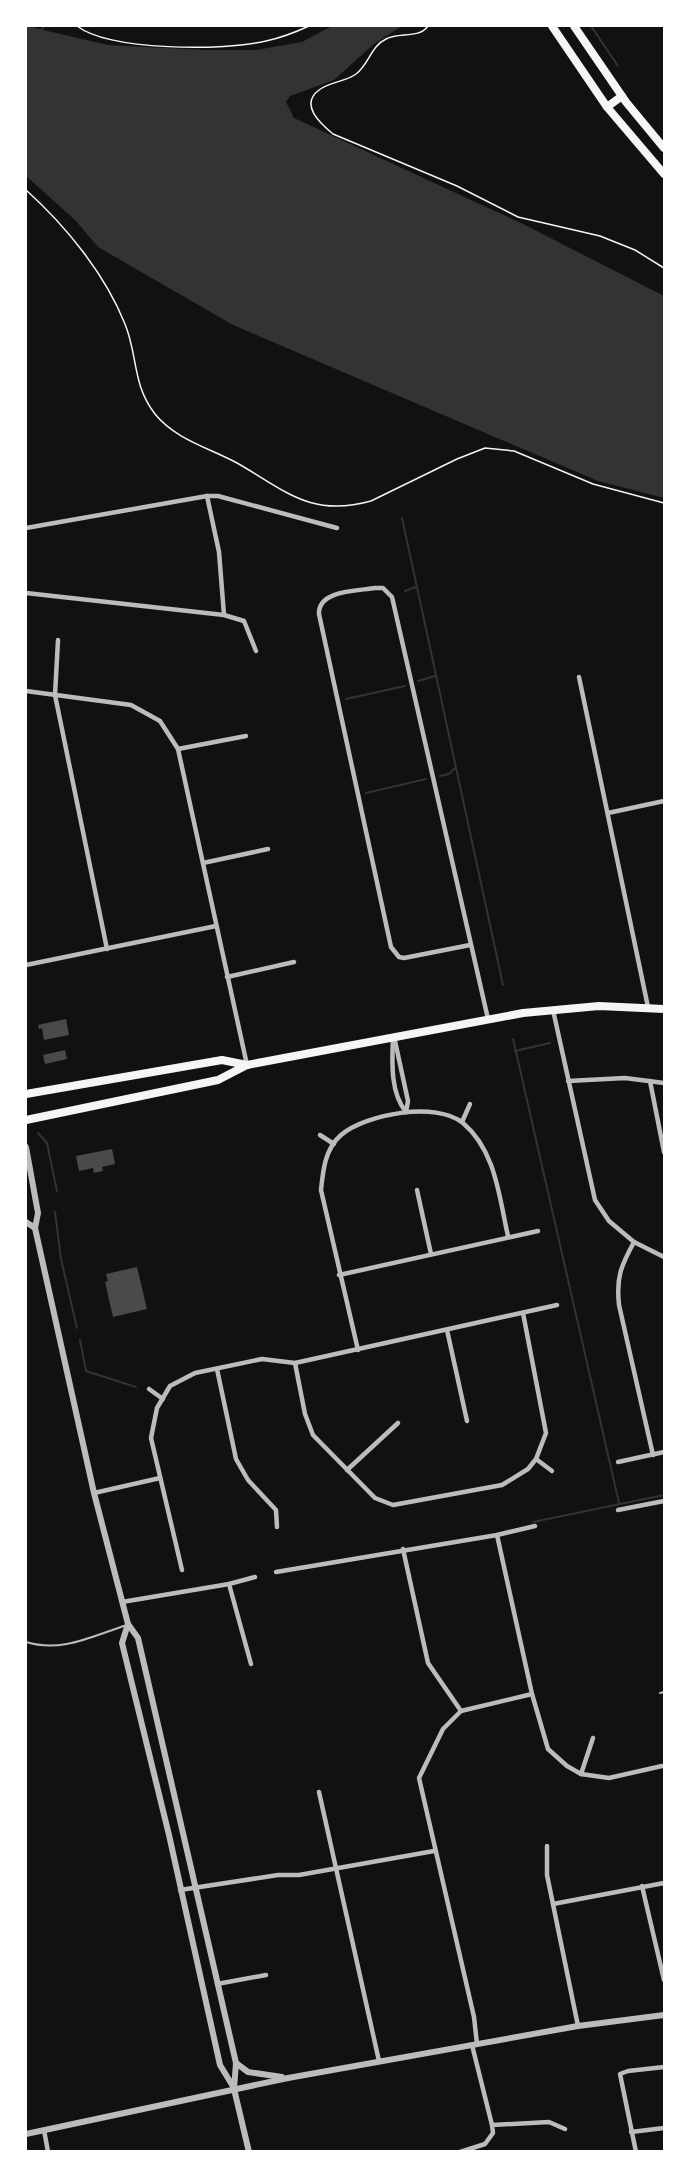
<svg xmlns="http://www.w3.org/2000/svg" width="690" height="2177" font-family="'IBM Plex Sans',sans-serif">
<rect width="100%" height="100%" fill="#111"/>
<polygon fill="#333" points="26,26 108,45 204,50 256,50 302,42 332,26 402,26 374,44 334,80 290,96 286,102 294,118 523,224 664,296 664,498 598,481 233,325 98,247 76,221 26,176"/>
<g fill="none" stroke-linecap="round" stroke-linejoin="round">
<g stroke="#333" stroke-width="2">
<polyline points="591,26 618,66"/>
<polyline points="39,32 45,26"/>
<polyline points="402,518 503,985"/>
<polyline points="405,591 416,587"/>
<polyline points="418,681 435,676"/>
<polyline points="346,699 405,686"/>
<polyline points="440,776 449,774 455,768"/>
<polyline points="366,793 426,779"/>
<polyline points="513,1039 619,1503"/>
<polyline points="515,1051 550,1043"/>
<polyline points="38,1133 47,1143 57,1191"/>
<polyline points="55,1212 61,1259 77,1328"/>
<polyline points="80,1340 86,1371 136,1387"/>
<polyline points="533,1522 664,1495"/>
</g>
</g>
<g fill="#4a4a4a">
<polygon points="66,1019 69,1035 44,1040 42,1028 39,1029 38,1025"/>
<polygon points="65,1050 67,1059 45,1064 43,1055"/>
<polygon points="112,1149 115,1164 102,1167 103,1171 94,1173 93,1168 79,1171 76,1156"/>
<polygon points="137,1267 147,1309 113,1317 105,1282 108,1281 106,1274"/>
</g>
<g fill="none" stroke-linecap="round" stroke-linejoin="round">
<g stroke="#f5f5f5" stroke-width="1.5">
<path d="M77 26C110 51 224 51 266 41 280 38 296 32 309 26"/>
<path d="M428 26C419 39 399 32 386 39 371 46 369 64 356 74 345 82 329 82 319 90 299 105 321 124 333 134L457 186 518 217 600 236 635 250 664 268"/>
<path d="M26 190C66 226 105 274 125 324 138 356 132 384 155 414 175 439 209 448 237 463 285 490 310 518 371 501L457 459 485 448 514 451 593 484 664 503"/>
</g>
<g stroke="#bcbcbc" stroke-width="2">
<path d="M26 1642C62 1653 92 1636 127 1625"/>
<polyline points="660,1693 664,1692"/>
</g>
<g stroke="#bcbcbc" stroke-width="4.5">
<polyline points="207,496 219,552 224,615"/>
<polyline points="26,528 207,496 218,496 337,528"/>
<polyline points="26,593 224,615 244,621 256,651"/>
<polyline points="58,640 55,695 107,949"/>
<polyline points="579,677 648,1007"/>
<polyline points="26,691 131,705 160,721 178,749 247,1065"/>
<polyline points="178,749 246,736"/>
<polyline points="608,813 664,801"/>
<polyline points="203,863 268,849"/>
<path d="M470 945 404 958 399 957 391 947 319 614C318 590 357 591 375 588H383L392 597 488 1019"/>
<polyline points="26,965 216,926"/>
<polyline points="227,977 294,962"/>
<polyline points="553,1010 595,1200 609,1221 634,1242 664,1257"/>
<path d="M393 1037C392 1061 390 1093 406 1112"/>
<polyline points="395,1041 408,1101 406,1112"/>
<polyline points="568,1081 625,1078 664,1083"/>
<polyline points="650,1081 664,1152"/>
<polyline points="462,1122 470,1104"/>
<polyline points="320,1135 334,1144"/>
<polyline points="417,1190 431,1254"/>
<path d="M634 1242C621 1266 616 1277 619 1305L653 1455"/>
<polyline points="339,1275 538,1231"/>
<polyline points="447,1330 467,1421"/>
<path d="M358 1350 321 1190C323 1170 325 1149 341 1135 366 1114 436 1101 463 1123 496 1151 499 1197 508 1236"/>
<polyline points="295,1363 305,1414 313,1435 375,1498 393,1505 502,1485 528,1469 536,1459 546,1433 523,1313"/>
<polyline points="217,1369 236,1459 248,1480 276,1510 277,1527"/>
<polyline points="149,1389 163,1399"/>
<polyline points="536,1459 552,1471"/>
<polyline points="618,1462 664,1452"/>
<polyline points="347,1470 398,1423"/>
<polyline points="94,1493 160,1478"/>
<polyline points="618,1510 664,1501"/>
<polyline points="497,1535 532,1694 548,1749 567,1766 581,1774 609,1778 662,1766"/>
<polyline points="403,1549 428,1663 461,1711 443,1729 419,1778 474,2017 477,2044"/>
<polyline points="182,1570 151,1438 157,1408 170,1386 195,1373 262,1359 295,1363 557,1305"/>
<polyline points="276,1572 497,1535 535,1526"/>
<polyline points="229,1584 251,1664"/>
<polyline points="122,1602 229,1584 255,1577"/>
<polyline points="461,1711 532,1694"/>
<polyline points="581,1774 593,1738"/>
<polyline points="319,1792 379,2061"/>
<polyline points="547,1846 547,1875 578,2026"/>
<polyline points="642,1886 664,1980"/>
<polyline points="180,1890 278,1875 299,1875 434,1851"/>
<polyline points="553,1904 664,1883"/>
<polyline points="217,1984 266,1975"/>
<polyline points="472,2045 492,2125"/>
<polyline points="44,2130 48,2152"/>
<polyline points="631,2132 664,2128"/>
<polyline points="460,2152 485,2144 493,2133 492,2125 549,2122 565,2129"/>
<polyline points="636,2152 620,2074 628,2071 664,2067"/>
</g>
<g stroke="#bcbcbc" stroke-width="6">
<polyline points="26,1147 38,1213 35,1228 94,1493 128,1624 138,1638 236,2063 234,2089 249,2152"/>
<polyline points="26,1222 35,1228"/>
<polyline points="128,1624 122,1643 169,1835 220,2065 234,2088"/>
<polyline points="236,2063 248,2072 282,2077"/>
<polyline points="26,2134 288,2078 578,2026 664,2015"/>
</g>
<g stroke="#f5f5f5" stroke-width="8">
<polyline points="552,26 607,107 664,174"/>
<polyline points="574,26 626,102 664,148"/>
<polyline points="607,107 622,96"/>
<polyline points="26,1094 222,1060 247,1065"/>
<polyline points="26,1120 218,1080 247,1065 523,1013 599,1006 664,1009"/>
</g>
</g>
<rect width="690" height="2177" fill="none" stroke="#ffffff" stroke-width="54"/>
</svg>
